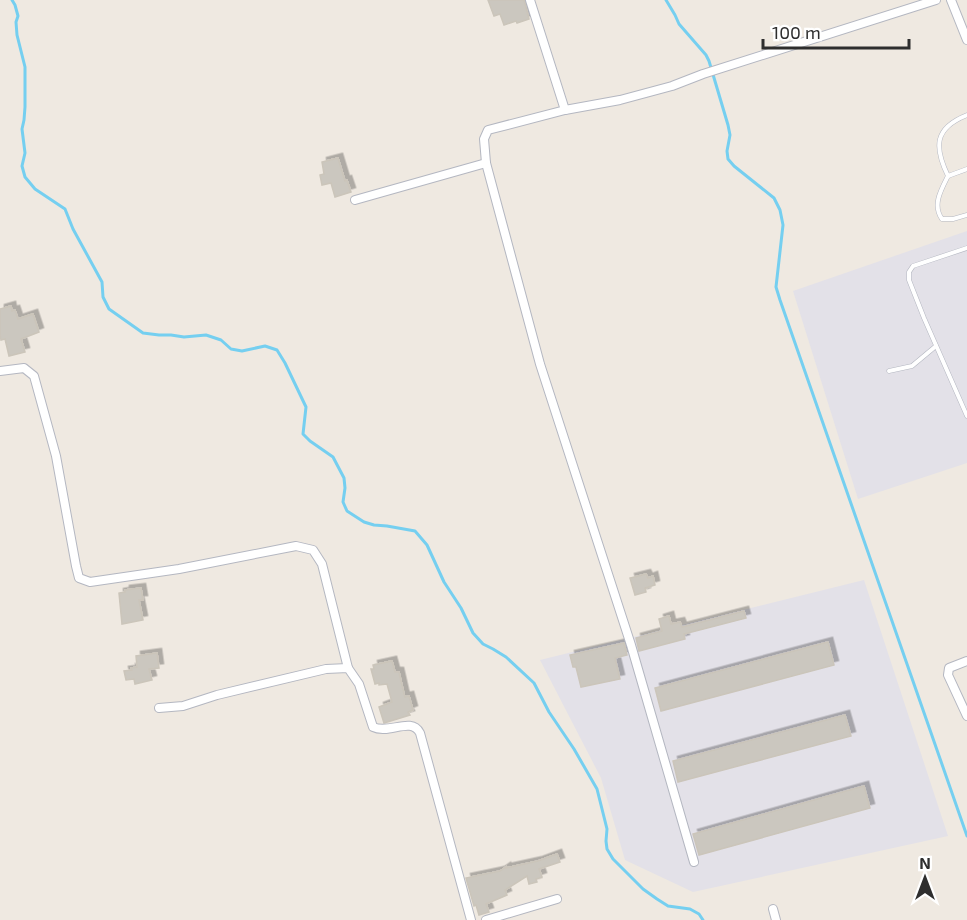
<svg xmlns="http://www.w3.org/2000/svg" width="967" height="920" font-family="'Exo 2',sans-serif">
<defs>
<filter id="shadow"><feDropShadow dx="4.5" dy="-4.5" stdDeviation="0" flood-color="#0004"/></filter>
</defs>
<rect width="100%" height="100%" fill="#efe9e1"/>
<g fill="#e3e1e8">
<polygon points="967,231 967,463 858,499 793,291"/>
<polygon points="864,580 948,836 693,892 625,860 601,778 540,660"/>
</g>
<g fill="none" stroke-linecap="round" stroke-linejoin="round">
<g stroke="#75cff0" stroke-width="3">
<polyline points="12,0 15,5 18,16 16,22 17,35 25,67 25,107 24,120 22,129 25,153 22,166 25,177 35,189 65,209 73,229 102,282 103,297 109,309 143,333 159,335 171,335 184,337 206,335 221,340 231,349 242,351 265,346 277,350 285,363 306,407 303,434 310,441 333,457 344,478 345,488 343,502 347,511 364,522 374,525 387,526 415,531 427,545 444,582 461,608 473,633 483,644 493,649 506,657 534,683 549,712 574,749 597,789 607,829 606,841 607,849 613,859 643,889 657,899 668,906 690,909 699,914 703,920"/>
<polyline points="666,0 675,15 679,24 706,55 709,61 728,125 730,135 727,151 728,159 734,166 774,198 780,210 783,225 776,287 780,300 967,836"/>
</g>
</g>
<g fill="#cbc7bf" stroke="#cbc5ba" stroke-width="1.5" filter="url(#shadow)">
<polygon points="488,0 524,0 529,19 517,23 516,21 504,25 500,14 494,16"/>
<polygon points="338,158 345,181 347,180 351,192 335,197 331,183 322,185 320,175 324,174 322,162"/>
<polygon points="11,306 12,311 15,310 18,319 33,314 39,332 21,339 25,352 9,356 5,339 1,340 0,335 0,309"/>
<polygon points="646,574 648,578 653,576 655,585 645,588 646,592 635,595 630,578"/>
<polygon points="141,588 143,600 139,600 143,620 122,624 119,593 125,592 125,590"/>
<polygon points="744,611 746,618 684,634 685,639 639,651 636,638 662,631 659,619 669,616 671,624 680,622 682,627"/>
<polygon points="828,642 834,665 661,711 655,688"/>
<polygon points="624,643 627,655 615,658 620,679 581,687 576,667 573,667 570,655"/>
<polygon points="157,653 159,668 149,669 152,680 135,684 134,679 126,680 124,671 132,670 131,668 137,667 136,656"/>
<polygon points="392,661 395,672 399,672 404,694 405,697 409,696 413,710 408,712 410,715 384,723 379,707 392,702 387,684 379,685 379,683 375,684 371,669 374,669 373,665"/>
<polygon points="845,715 851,736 678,782 673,761"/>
<polygon points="864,786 870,808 699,855 693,834"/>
<polygon points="557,854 560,862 539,869 542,877 536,879 537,882 529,884 527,876 505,890 507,895 486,904 489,912 479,915 476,905 474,906 466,878 500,871 506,867 506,868 538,861"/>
</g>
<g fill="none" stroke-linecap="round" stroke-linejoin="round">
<defs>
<g id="lane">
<path d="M967 115C934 128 934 147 948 176L967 169"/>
<path d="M948 176C941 190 932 205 942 219H953L967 215"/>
<polyline points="967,248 913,266 909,272 909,280 924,318 967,416"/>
<polyline points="889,371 912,366 936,346"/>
</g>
<g id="street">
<polyline points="530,0 565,110"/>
<polyline points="951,0 967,40"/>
<polyline points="355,200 486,163"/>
<polyline points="0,371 24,368 34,376 56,456 76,566 79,578 90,582 179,569 296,546 313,550 322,564 348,668"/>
<polyline points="967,661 949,668 948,675 967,716"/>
<path d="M159 708 183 706 217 695 326 669 348 668 359 684 373 727C389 735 411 716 420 733L471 920"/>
<polyline points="694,862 631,645 540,364 486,163 484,139 488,130 565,110 620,100 672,86 703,74 936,0"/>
<polyline points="773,909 776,920"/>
<polyline points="486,920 557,899"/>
</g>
</defs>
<use href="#lane" stroke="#b4b7c1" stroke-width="5"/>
<use href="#street" stroke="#b4b7c1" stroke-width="10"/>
<use href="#lane" stroke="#fff" stroke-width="4"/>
<use href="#street" stroke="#fff" stroke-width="8"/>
</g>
<g transform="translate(925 878)" stroke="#ffffff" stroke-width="4.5" paint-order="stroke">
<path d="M0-4.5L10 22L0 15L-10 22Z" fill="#2e2e2e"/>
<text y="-9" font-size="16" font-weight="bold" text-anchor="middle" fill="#2e2e2e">N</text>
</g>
<path d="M763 39v9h146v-9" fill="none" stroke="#2e2e2e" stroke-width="3"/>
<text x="772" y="39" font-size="18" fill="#2e2e2e" stroke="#ffffff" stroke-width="4.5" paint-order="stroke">100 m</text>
</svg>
